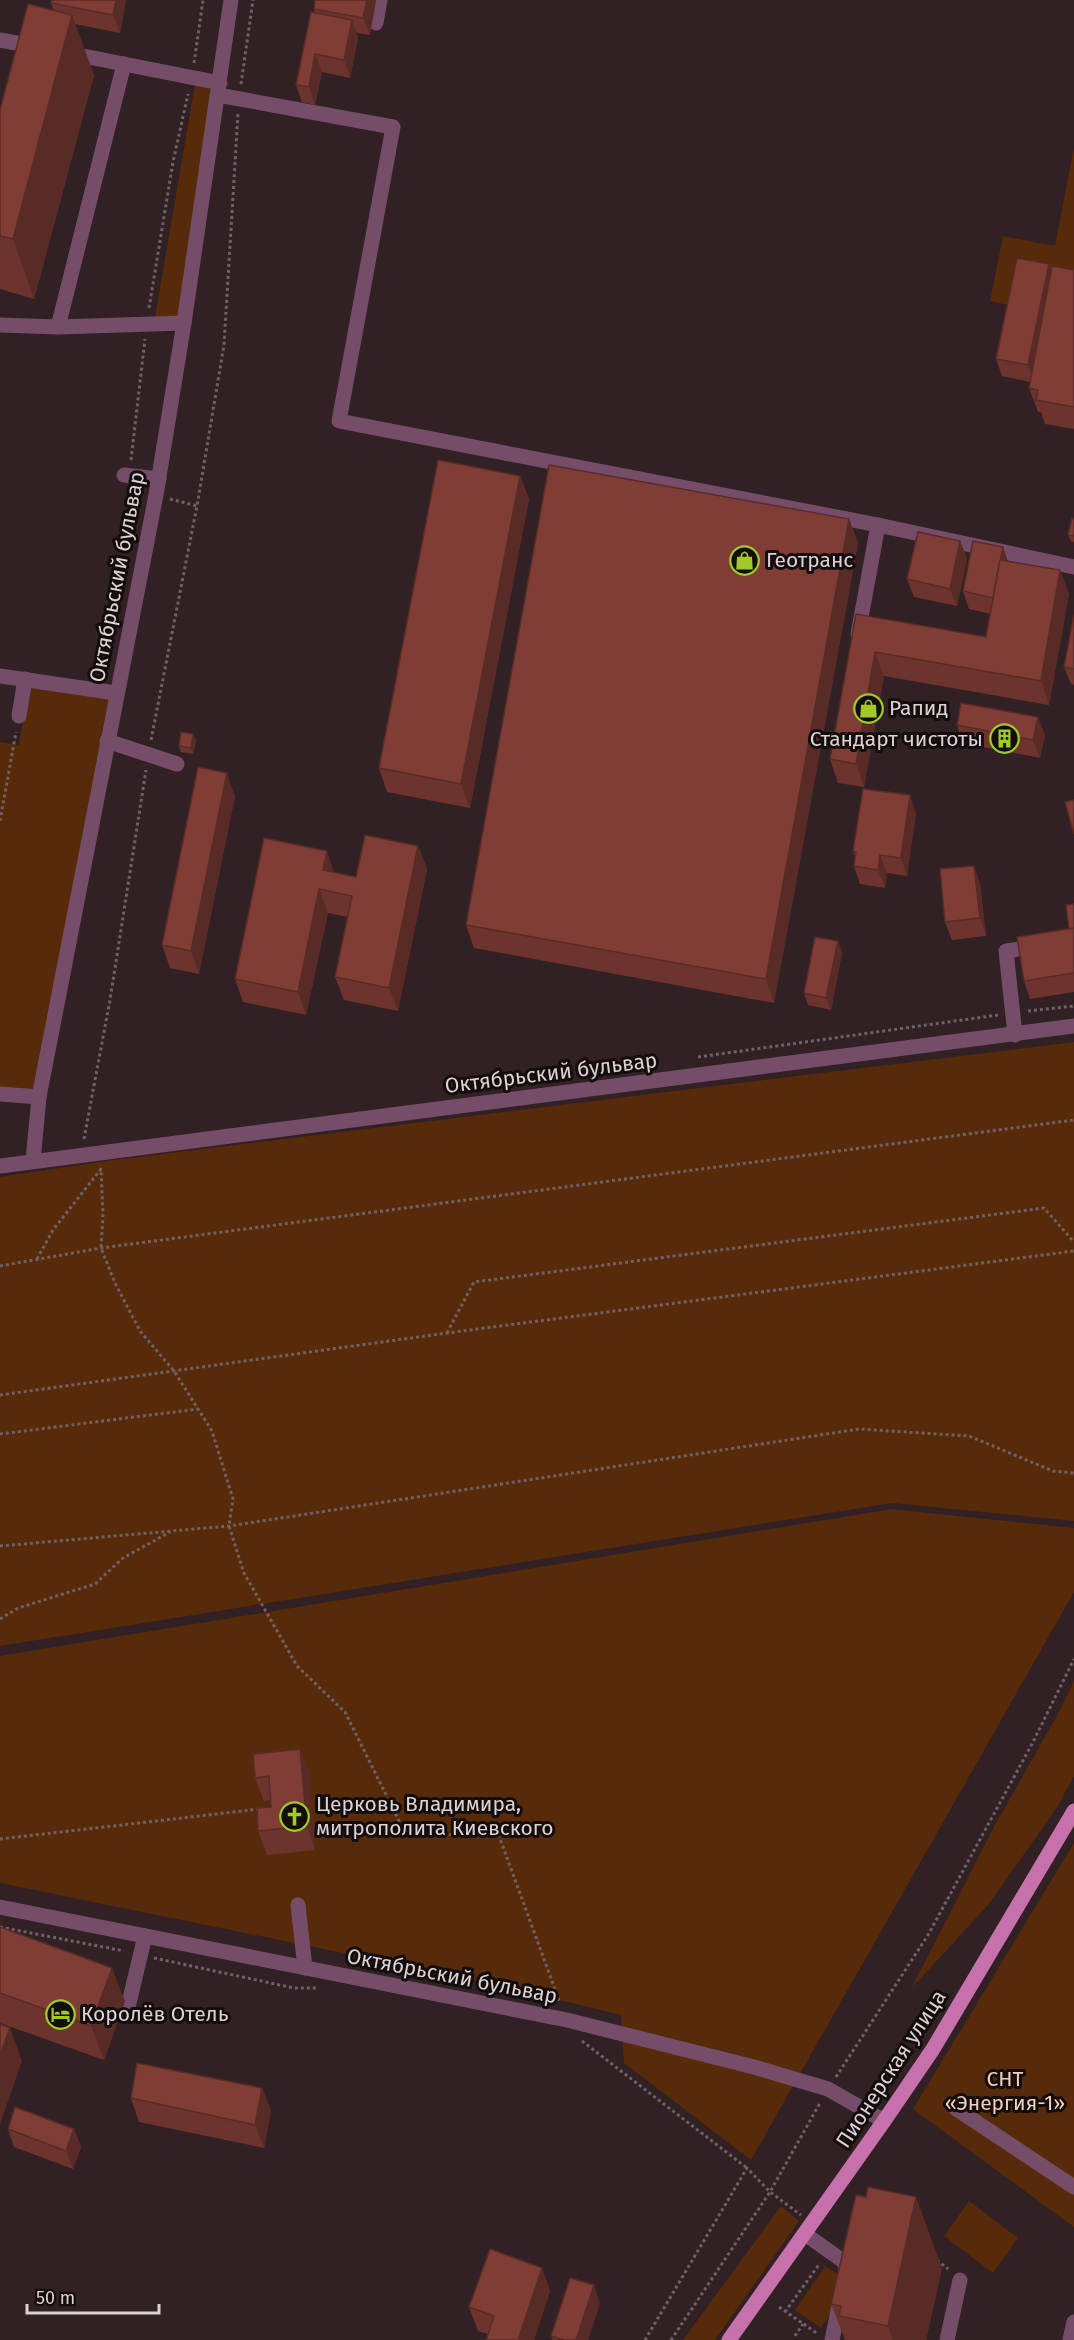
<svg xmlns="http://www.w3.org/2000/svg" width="1074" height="2340" font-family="'Fira Sans',sans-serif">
<rect width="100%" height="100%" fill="#312024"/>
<g fill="#572a09">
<polygon points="195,84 214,88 179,316 155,318"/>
<polygon points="1074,147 1074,276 1013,306 990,301 1003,236 1055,246"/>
<polygon points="29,686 110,699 35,1090 0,1088 0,742 19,745"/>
<polygon points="1074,1042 1074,1521 892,1503 0,1646 0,1177 114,1160"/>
<polygon points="892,1509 1074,1528 1074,1592 751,2160 624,2063 621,2015 495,1984 0,1883 0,1656"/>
<polygon points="1074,1681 1074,1776 1056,1809 988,1905 911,1989 996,1823 1059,1712"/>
<polygon points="1074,1843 1074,2227 913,2109"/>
<polygon points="969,2201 1018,2238 993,2273 944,2236"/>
<polygon points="781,2206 799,2221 715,2340 683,2340"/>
<polygon points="825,2266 838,2274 833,2309 821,2328 795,2310"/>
</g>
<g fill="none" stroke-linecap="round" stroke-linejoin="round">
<g stroke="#706164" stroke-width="3" stroke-dasharray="3 3" stroke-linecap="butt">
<polyline points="194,63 203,0"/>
<polyline points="241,84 253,0"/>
<polyline points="149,308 173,162 188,94"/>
<polyline points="131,460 145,339"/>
<polyline points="170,499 197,506"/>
<polyline points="151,740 197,506 224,345 238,114"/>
<polyline points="0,821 16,732"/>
<polyline points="1028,1011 1074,1006"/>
<polyline points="698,1057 998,1015"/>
<polyline points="84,1139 110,1000 146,770"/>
<polyline points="37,1259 53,1230 101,1169 103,1215 101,1248 115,1283 140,1331 174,1371 212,1431 233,1499 229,1526 244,1573 297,1666 345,1712 405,1833 499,1836 560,2003"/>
<polyline points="0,1266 101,1248 1074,1120"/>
<polyline points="447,1333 474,1282 1044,1208 1074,1242"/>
<polyline points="0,1395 447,1333 1074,1251"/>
<polyline points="0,1434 198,1409"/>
<polyline points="0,1546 229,1526 859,1429 969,1436 1053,1471 1074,1473"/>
<polyline points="0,1619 18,1608 95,1584 123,1558 170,1532"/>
<polyline points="0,1839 260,1809"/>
<polyline points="0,1927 124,1951"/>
<polyline points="154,1958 294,1988 318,1988"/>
<polyline points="582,2041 747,2168"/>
<polyline points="836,2077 928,1935 1033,1742 1074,1659"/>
<polyline points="937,2260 948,2269"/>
<polyline points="779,2307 818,2334"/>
<polyline points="785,2312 820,2263"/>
<polyline points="795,2336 803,2324"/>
<polyline points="645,2340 747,2168 770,2192 801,2215"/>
<polyline points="671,2340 770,2192 820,2103"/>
</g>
<g stroke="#764d69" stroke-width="15">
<polyline points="376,23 380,0"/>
<polyline points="0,40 38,47"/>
<polyline points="68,53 220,83"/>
<polyline points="218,95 393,127 339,421 878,525 1074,567"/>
<polyline points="0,325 58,327 124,64"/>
<polyline points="58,327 184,323"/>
<polyline points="124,475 159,479"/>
<polyline points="858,634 878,525"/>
<polyline points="0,676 116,693"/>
<polyline points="19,716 25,679"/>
<polyline points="107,741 177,764"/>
<polyline points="1015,1035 1006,951 1074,941"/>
<polyline points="0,1094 39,1097"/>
<polyline points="33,1161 39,1097 156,495 184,323 231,0"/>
<polyline points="0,1166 1074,1026"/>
<polyline points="298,1905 305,1968"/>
<polyline points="0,1907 567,2020 754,2067 828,2089 884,2121"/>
<polyline points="128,2007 145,1936"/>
<polyline points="955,2108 1074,2187"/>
<polyline points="805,2234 843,2261 847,2267 832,2340"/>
<polyline points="947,2340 960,2280"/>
<polyline points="1070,2340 1074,2322"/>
</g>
<polyline stroke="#c671ac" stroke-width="15" points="729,2340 884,2121 933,2049 1074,1811"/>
</g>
<g fill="#6d342e">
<polygon points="52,0 126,0 120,33 75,24 94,75 34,299 0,289 0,110 54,11 51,3"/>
<polygon points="315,0 376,0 370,35 356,33 358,38 350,78 322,72 315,105 302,102 296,85 315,13 314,9"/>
<polygon points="1051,270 1074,270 1074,429 1045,424 1041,412 1038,412 1029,388 1030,382 1002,376 996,359"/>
<polygon points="520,476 529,499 470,808 387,792 379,768"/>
<polygon points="849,519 858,543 774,1003 474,948 466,925"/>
<polygon points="1074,519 1074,542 1071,541 1068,535"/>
<polygon points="960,541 967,559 957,606 914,597 907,579"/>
<polygon points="1008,561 1060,570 1069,594 1049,705 884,676 864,787 838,783 830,759 856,614 986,637 990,614 969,609 963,591"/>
<polygon points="1074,614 1074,685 1071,684 1064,667"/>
<polygon points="957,725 1045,735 1040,758 963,743"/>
<polygon points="193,734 196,740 193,754 181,752 179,746"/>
<polygon points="235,796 199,974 170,968 162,945"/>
<polygon points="916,813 907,876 887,873 885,888 860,884 854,866 855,856 853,851"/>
<polygon points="418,846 427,869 398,1011 344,1000 335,977 348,917 328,913 306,1015 243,1002 235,979 335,872 356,877"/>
<polygon points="974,866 980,884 986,936 952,940 945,922"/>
<polygon points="1074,904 1074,992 1030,999 1024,981 1069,928"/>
<polygon points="838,941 842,953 831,1010 808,1005 804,993"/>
<polygon points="300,1749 309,1772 315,1850 267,1855 258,1831 271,1807 270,1800 264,1801 255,1778"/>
<polygon points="0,1927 125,2001 104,2060 0,2023"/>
<polygon points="262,2088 271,2111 264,2148 139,2122 131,2098"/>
<polygon points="8,2129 74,2129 81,2147 73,2169 14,2147"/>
<polygon points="542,2268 550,2291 534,2340 486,2340 488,2334 478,2331 469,2307"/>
<polygon points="942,2268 926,2340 845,2340 831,2304"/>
<polygon points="600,2303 588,2340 553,2340 551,2336"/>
</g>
<g fill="#592b26">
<polygon points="116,0 126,0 120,33 113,15"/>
<polygon points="367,0 376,0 370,35 363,18"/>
<polygon points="72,15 94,75 34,299 13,239"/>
<polygon points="352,20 358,38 350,78 344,60"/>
<polygon points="315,54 322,72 315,105 309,87"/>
<polygon points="1049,264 1056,282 1035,383 1028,365"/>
<polygon points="520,476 529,499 470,808 461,784"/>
<polygon points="849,519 858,543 774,1003 766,979"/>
<polygon points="960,541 967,559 957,606 950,589"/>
<polygon points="1003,547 1009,565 993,598"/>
<polygon points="1060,570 1069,594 1049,705 1041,681"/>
<polygon points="875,652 884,676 864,787 856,764"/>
<polygon points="1038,717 1045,735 1040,758 1033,740"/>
<polygon points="193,734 196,740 193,754 191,748"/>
<polygon points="227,773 235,796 199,974 191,951"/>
<polygon points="910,795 916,813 907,876 901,858"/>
<polygon points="418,846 427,869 398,1011 389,988"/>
<polygon points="327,851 335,875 332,893 323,870"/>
<polygon points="880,855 887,873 885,888 878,870"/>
<polygon points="974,866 980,884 986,936 980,918"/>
<polygon points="319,889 328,913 306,1015 298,992"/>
<polygon points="838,941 842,953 831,1010 826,998"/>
<polygon points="300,1749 309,1772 315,1850 307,1826"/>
<polygon points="112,1968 125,2001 104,2060 91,2026"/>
<polygon points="10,2028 22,2061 0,2124 0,2055"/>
<polygon points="262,2088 271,2111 264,2148 255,2125"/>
<polygon points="74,2129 81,2147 73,2169 66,2151"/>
<polygon points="916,2197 942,2268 926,2340 893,2340 888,2326"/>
<polygon points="542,2268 550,2291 534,2340 518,2340"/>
<polygon points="594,2285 600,2303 588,2340 576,2340"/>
</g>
<g fill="#7f3d36" stroke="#592b26" stroke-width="1.5">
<polygon points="52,0 116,0 113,15 51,3"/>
<polygon points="315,0 367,0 363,18 314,9"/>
<polygon points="28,4 72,15 13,239 0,236 0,110"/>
<polygon points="311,12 352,20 344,60 315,54 309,87 296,85"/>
<polygon points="1017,258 1049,264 1028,365 996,359"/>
<polygon points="1052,266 1074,270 1074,407 1036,400 1038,390 1029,388"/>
<polygon points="438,460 520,476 461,784 379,768"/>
<polygon points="549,465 849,519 766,979 466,925"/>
<polygon points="1072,518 1074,519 1074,536 1068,535"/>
<polygon points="918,532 960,541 950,589 907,579"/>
<polygon points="973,541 1003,547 993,598 963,591"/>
<polygon points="1000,560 1060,570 1041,681 875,652 856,764 830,759 856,614 986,637"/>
<polygon points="1074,614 1074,669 1064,667"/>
<polygon points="961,703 1038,717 1033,740 957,725"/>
<polygon points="181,732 193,734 191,748 179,746"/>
<polygon points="198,767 227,773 191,951 162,945"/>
<polygon points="863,789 910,795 901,858 880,855 878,870 854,866 856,852 853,851"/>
<polygon points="1074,800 1074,834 1065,802"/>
<polygon points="365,835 418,846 389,988 335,977 352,896 319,889 298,992 235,979 264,838 327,851 323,870 356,877"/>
<polygon points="974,866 980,918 945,922 940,869"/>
<polygon points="1074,904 1074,928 1069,929 1066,905"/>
<polygon points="1074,928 1074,973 1024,981 1017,937"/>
<polygon points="815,937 838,941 826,998 804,993"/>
<polygon points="300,1749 307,1826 258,1831 257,1808 271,1807 269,1776 255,1778 253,1754"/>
<polygon points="0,1927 112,1968 91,2026 0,1993"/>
<polygon points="0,2024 10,2028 0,2055"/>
<polygon points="137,2063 262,2088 255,2125 131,2098"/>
<polygon points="15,2107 74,2129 66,2151 8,2129"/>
<polygon points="868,2187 916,2197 888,2326 839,2316 841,2306 831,2304 856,2195 866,2197"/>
<polygon points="490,2249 542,2268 518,2340 486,2340 494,2316 469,2307"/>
<polygon points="570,2278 594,2285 576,2340 564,2340 551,2336"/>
</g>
<defs>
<symbol id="shop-ring" viewBox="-11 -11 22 22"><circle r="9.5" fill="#140d0e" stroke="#a0c92b" stroke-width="1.5"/><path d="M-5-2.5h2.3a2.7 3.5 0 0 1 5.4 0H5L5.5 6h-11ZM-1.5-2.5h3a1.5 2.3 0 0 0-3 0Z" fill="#a0c92b"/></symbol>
<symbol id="building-ring" viewBox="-11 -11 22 22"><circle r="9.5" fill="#140d0e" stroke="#a0c92b" stroke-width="1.5"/><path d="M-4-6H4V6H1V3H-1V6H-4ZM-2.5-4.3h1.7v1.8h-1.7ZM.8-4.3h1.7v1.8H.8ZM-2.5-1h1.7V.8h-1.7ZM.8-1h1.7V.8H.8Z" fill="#a0c92b"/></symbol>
<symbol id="church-ring" viewBox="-11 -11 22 22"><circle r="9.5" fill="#140d0e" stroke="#a0c92b" stroke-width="1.5"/><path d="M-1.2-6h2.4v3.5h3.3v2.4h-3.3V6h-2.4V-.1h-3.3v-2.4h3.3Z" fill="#a0c92b"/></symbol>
<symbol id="hotel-ring" viewBox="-11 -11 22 22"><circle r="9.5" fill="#140d0e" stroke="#a0c92b" stroke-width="1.5"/><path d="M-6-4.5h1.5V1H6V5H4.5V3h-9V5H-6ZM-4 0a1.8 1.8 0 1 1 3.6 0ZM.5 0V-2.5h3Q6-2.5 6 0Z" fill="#a0c92b"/></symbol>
</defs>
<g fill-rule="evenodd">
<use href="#shop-ring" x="728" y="544" width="33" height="33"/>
<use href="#shop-ring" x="852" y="692" width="33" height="33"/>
<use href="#building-ring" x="988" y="722" width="33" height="33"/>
<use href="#church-ring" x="278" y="1800" width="33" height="33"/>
<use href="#hotel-ring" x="44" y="1998" width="33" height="33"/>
</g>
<g text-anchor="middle" stroke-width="6" stroke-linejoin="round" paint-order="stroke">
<g font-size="21" fill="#ddd1d3" stroke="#140d0e" text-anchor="start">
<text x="766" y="567">Геотранс</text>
<text x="889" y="715">Рапид</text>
<text x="983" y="746" text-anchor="end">Стандарт чистоты</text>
<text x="316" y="1811">Церковь Владимира,<tspan x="316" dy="24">митрополита Киевского</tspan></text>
<text x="81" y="2021">Королёв Отель</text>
</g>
<g font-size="21" fill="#ddd1d3" stroke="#140d0e">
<text transform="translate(117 577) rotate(-79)" y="7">Октябрьский бульвар</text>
<text transform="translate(551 1073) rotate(-7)" y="7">Октябрьский бульвар</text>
<text transform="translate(452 1976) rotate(11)" y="7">Октябрьский бульвар</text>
<text transform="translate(891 2069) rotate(-57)" y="7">Пионерская улица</text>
</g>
<g font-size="21" fill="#f3d0bb" stroke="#140d0e">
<text x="1005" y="2086">СНТ<tspan x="1005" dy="24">«Энергия-1»</tspan></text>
</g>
</g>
<path d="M27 2304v9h132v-9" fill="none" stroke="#ddd1d3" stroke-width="3"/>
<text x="36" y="2304" font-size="18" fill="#ddd1d3" stroke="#140d0e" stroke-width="4.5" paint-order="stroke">50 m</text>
</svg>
